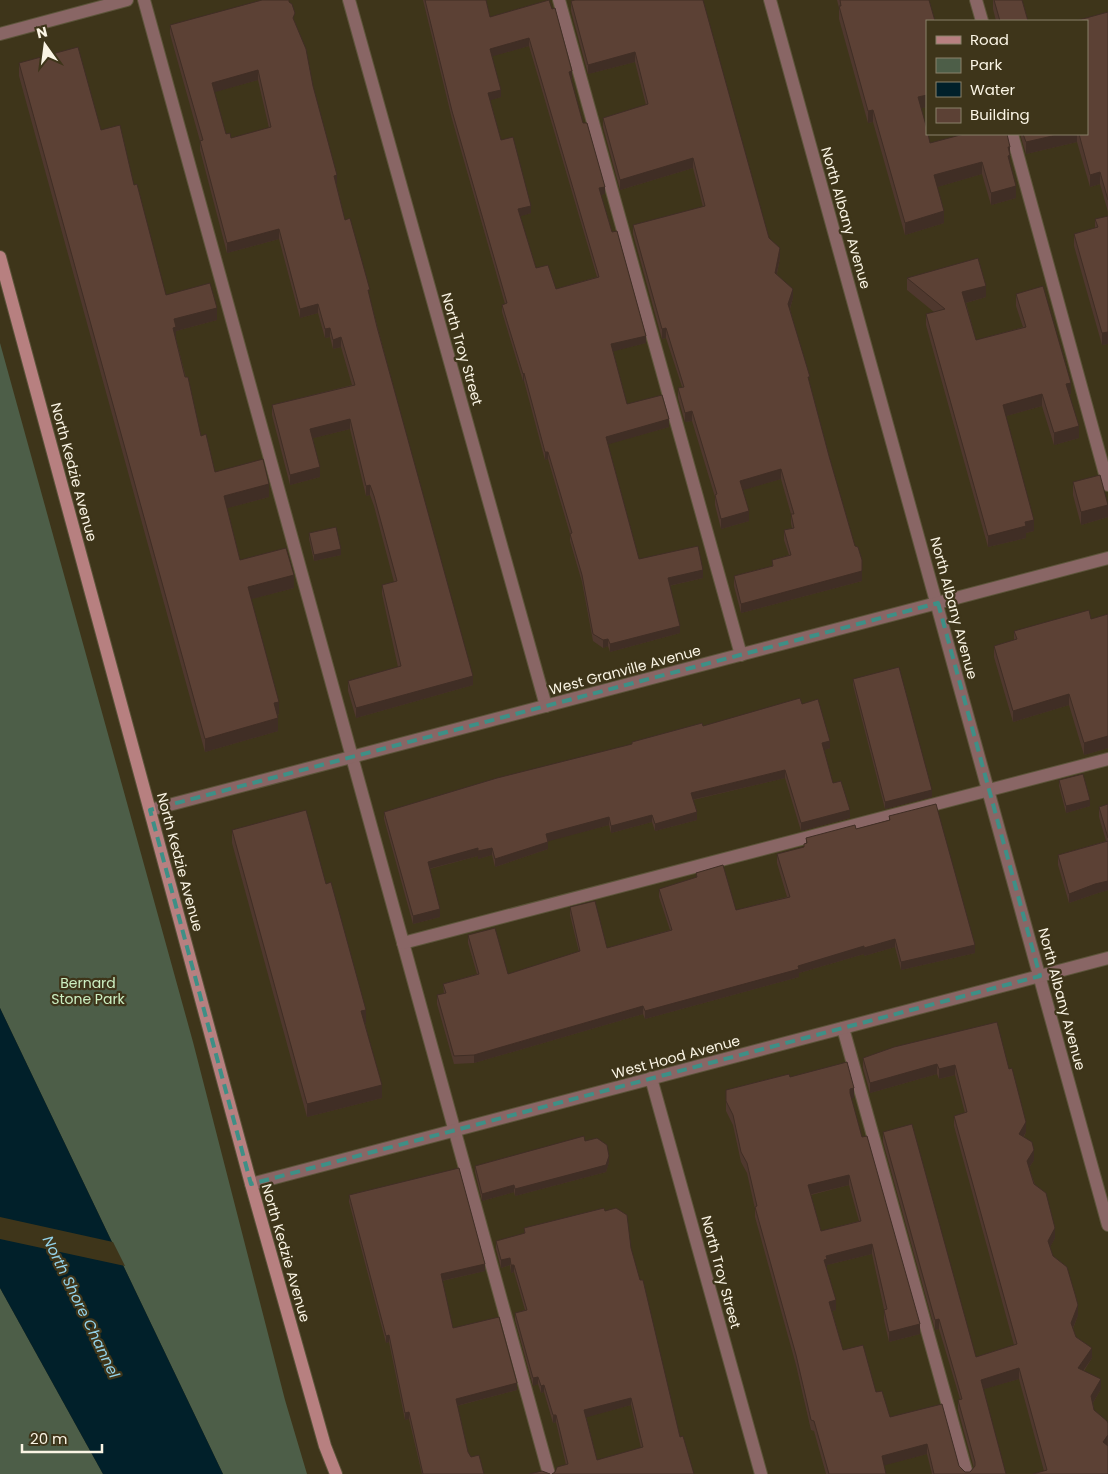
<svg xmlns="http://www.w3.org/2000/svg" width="1108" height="1474" font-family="Poppins,sans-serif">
<rect width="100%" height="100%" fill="#3e351a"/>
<g fill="#4d5e48">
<polygon points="0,343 193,1042 285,1400 307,1474 223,1474 0,1008"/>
<polygon points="0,1288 103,1474 0,1474"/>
</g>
<polygon fill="#01202a" points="0,1008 223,1474 103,1474 0,1288"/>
<polygon fill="#3e351a" points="0,1217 113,1242 125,1266 0,1239"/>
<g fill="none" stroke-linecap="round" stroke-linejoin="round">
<defs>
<g id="lane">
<polyline points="144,0 549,1474"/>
<polyline points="559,0 741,655"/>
<polyline points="976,0 982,21"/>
<polyline points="1012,134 1108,485"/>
<polyline points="403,943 1108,759"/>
<polyline points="843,1028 967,1474"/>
</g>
<g id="street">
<polyline points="349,0 546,706"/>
<polyline points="770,0 1108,1225"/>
<polyline points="0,34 127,0"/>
<polyline points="150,810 1108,558"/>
<polyline points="651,1078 761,1474"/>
<polyline points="251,1184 1108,958"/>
</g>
<polyline id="secondary" points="0,257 251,1184 325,1446 336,1474"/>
</defs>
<use href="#lane" stroke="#5c543a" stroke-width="14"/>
<use href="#street" stroke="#5c543a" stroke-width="14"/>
<use href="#secondary" stroke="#5c543a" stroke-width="14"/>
<use href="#lane" stroke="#896665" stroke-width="12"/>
<use href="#street" stroke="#896665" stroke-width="12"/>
<use href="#secondary" stroke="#b78080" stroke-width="12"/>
</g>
<g fill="#4f382e" fill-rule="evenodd">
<path d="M423 0H486L490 17 549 0 572 78 571 79 583 123 605 194 601 195 646 343 613 351 627 404 669 427 608 444 639 559 703 578 669 586 680 633 610 652 608 646 603 648 593 641 582 582 570 541V534L548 459 545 460 524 381H523L502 312V305L505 304 452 119ZM529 46 597 277 556 289 536 268 520 216 531 213 501 140 490 100 501 97 492 56Z"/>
<polygon points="837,0 929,0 927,107 921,108 930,143 1010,147 1010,164 1016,198 991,205 982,174 937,187 944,223 905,235 873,122 868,123 839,19 839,8"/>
<polygon points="993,0 1022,0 1028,21 996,21 993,9"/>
<polygon points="571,1 708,21 769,238 780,258 777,274 793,298 790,309 829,456 855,546 862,560 862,581 741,613 734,586 734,576 772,566 772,560 789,555 784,540 784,530 792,528 791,524 791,514 781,479 742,490 749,521 721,529 715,505 715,497 692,421 685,422 678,398 678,388 682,387 666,338 662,339 633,234 633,225 703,207 693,168 620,190 603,127 603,118 646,105 635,62 588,74 571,11"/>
<polygon points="1108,12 1108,212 1100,184 1090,187 1077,142 1026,154 1020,134 1087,134"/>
<path d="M295 22 313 86 345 220 370 299 473 685 356 718 348 691V681L398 667 382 594V585L394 582 374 506 370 495 366 496 350 429 313 438 320 477 290 485 272 415V405L352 385 341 347 333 349 330 337 325 338 318 313 300 318 279 239 227 253 200 150V141L170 34V25ZM258 80 269 128 231 138 226 134 214 92Z"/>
<polygon points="19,63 101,130 134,185 166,295 217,320 176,331 176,339 201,436 215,472 269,497 227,508 240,560 294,588 251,599 279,714 278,715 278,731 205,752 19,76"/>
<polygon points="1108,216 1108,344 1102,345 1074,246 1074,234 1095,228 1095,219"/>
<polygon points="907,278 986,297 966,303 976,340 1023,327 1016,306 1016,294 1071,394 1069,395 1079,438 1054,445 1042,406 1006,416 1034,531 1026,533 1026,538 988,547 926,325 926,314 934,312 907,290"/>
<polygon points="1073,482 1108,517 1081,525 1073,495"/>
<polygon points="309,533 341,555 314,561 309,539"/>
<polygon points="1108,614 1108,748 1084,755 1069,705 1013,722 994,657 994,646 1014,640 1014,631 1091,619"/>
<polygon points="853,679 932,797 885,809 853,685"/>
<polygon points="802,704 830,748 824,750 833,783 850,818 801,831 785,778 693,800 697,820 655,831 652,822 611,833 609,825 547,841 548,849 495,867 492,855 478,859 478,856 430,869 440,917 413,924 384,819 384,812 632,744 632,742"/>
<polygon points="1059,780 1090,806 1066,813 1059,786"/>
<polygon points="1108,804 1108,890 1095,894 1069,903 1058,865 1058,855 1106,841 1099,817 1099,807"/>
<polygon points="889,816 975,953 901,970 895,947 864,956 864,954 799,973 799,977 645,1019 643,1014 474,1063 454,1064 437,1004 437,995 444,994 443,984 477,974 468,943 468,935 508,974 579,952 570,915 570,907 607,948 670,930 659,897 659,889 696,878 696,873 736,910 787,897 777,863 777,854 804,847 804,844 806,844 806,838 856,829 889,820"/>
<polygon points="232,830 326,884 366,1023 365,1023 382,1098 307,1117 232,843"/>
<path d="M863 1058 1009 1069 1026 1132 1024 1137 1034 1160 1029 1168 1055 1238 1050 1247 1053 1256 1078 1315 1073 1329 1076 1337 1092 1358 1084 1371 1101 1389 1093 1403 1094 1410 1108 1445 1044 1471 1019 1379 983 1389 1006 1474H932L927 1454 884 1465 886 1474H826L814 1431 811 1430 796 1365 755 1217V1209L747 1173 741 1162 733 1125 726 1111V1090L790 1077 854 1098H851L862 1137 920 1334 889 1342 884 1320V1309L872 1254 827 1265V1269L836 1310 832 1311 843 1350 876 1392 890 1417 959 1466 965 1472H970L974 1468 958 1410V1400L960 1399 939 1329 935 1330 883 1142V1132L976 1357 1014 1345 954 1126V1116L965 1113 955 1075 939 1079 937 1074 870 1093 863 1068ZM849 1185 859 1221 821 1231 811 1195Z"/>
<polygon points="585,1141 609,1162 606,1172 515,1196 514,1192 482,1201 475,1172 475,1166"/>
<polygon points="349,1195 485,1271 442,1281 453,1328 517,1390 457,1406 468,1452 471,1457 484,1474 422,1474 409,1419 405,1420 389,1342 386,1343 349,1202"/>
<path d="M605 1211 631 1248 680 1437 694 1474 566 1465 556 1422 553 1423 544 1392 541 1393 538 1384 533 1386 515 1320V1313L525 1310 514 1272 511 1273 510 1265 501 1268 496 1249V1241L524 1234V1228ZM631 1405 641 1448 597 1460 586 1417Z"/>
</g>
<g fill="#402e25">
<polygon points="529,38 529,46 490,57 490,49"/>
<polygon points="635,52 635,62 588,74 588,65"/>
<polygon points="258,70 258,80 212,93 212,83"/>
<polygon points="572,71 572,78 569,79 569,72"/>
<polygon points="501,90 501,97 488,101 488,93"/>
<polygon points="927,95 927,107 918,109 918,97"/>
<polygon points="873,110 873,122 868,123 868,111"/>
<polygon points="1061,134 1077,134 1077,142 1026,154 1026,142"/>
<polygon points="1008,147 1010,147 1010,167 1008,168"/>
<polygon points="693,158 693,168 620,190 620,180"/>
<polygon points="982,162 982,174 934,188 934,175"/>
<polygon points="1100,172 1100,184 1090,187 1090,175"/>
<polygon points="337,175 337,184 334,185 334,176"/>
<polygon points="1016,186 1016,198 991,205 991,193"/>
<polygon points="605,187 605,194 599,196 599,188"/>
<polygon points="531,206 531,213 518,217 518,209"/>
<polygon points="944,211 944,223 905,235 905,223"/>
<polygon points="279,229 279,239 227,253 227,243"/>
<polygon points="780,248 780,258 775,282 775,273"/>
<polygon points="986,286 986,297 962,304 962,292"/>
<polygon points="793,289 793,298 788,314 788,304"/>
<polygon points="318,304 318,313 300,318 300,309"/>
<polygon points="217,308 217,320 176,331 176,340 173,328 174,319"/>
<polygon points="330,328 330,337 325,338 325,329"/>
<polygon points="666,328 666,338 662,339 662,329"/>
<polygon points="1108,332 1108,344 1102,345 1102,333"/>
<polygon points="646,336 646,343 611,352 611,344"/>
<polygon points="341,337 341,347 333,349 333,340"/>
<polygon points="524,373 524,381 523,381 523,374"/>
<polygon points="1071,383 1071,394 1066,395 1066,384"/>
<polygon points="1042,394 1042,406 1003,417 1003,405"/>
<polygon points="692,411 692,421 685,422 685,413"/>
<polygon points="350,419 350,429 310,439 310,429"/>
<polygon points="669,419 669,427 606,445 606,437"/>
<polygon points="1079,426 1079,438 1054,445 1054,433"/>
<polygon points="545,452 548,452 548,459 545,460"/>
<polygon points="320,467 320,477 290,485 290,475"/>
<polygon points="781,469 781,479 740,491 740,481"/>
<polygon points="269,484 269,497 224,509 224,496"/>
<polygon points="370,485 370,495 366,496 366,486"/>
<polygon points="1108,505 1108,517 1081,525 1081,512"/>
<polygon points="749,511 749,521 721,529 721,519"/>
<polygon points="1034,520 1034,531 1026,533 1026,538 988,547 988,536 1025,522"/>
<polygon points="341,549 341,555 314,561 314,555"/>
<polygon points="703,570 703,578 668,586 668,578"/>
<polygon points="862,571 862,581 741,613 741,604"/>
<polygon points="294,575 294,588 248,600 248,587"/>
<polygon points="680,626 680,633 610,652 610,644"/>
<polygon points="608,639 608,646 603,648 603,640"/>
<polygon points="473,676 473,685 356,718 356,708"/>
<polygon points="1069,694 1069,705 1013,722 1013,711"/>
<polygon points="279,702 279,714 274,716 274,703"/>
<polygon points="278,718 278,731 205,752 205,739"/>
<polygon points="1108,736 1108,748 1084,755 1084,743"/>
<polygon points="830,741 830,748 822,751 822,743"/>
<polygon points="785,770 785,778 691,800 691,793"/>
<polygon points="932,790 932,797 885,809 885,802"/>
<polygon points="1090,800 1090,806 1066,813 1066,806"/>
<polygon points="850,810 850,818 801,831 801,823"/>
<polygon points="697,812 697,820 655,831 655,824"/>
<polygon points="652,815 652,822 611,833 611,826"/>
<polygon points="609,817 609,825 546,842 546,834"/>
<polygon points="548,842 548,849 495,867 495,859"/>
<polygon points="478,848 478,856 428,869 428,862"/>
<polygon points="492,848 492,855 478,859 478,851"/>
<polygon points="1108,881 1108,890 1095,894 1069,903 1069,894 1095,884"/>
<polygon points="440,909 440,917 413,924 413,916"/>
<polygon points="895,939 895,947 864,956 864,948"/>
<polygon points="975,945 975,953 901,970 901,962"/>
<polygon points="864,946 864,954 799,973 799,977 645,1019 645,1011"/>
<polygon points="643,1006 643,1014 474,1063 474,1055"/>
<polygon points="366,1010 366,1023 361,1024 361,1011"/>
<polygon points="937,1064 937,1074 870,1093 870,1083"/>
<polygon points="955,1065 955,1075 939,1079 939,1069"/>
<polygon points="382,1085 382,1098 307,1117 307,1104"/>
<polygon points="854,1088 854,1098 850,1099 850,1089"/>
<polygon points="1026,1122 1026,1132 1019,1144 1019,1134"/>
<polygon points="1034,1150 1034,1160 1027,1171 1027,1161"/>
<polygon points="609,1156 609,1162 606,1172 515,1196 515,1189"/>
<polygon points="849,1175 849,1185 808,1195 808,1185"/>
<polygon points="514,1185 514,1192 482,1201 482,1194"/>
<polygon points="1055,1228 1055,1238 1048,1251 1048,1241"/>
<polygon points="872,1244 872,1254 827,1265 827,1269 824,1260 826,1256"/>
<polygon points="510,1258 510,1265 501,1268 501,1260"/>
<polygon points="485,1264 485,1271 441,1281 441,1274"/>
<polygon points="511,1265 514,1265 514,1272 511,1273"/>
<polygon points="836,1300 836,1310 829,1312 829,1302"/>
<polygon points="1078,1305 1078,1315 1071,1333 1071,1323"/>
<polygon points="939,1319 939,1329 935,1330 935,1320"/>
<polygon points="920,1324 920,1334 889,1342 889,1332"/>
<polygon points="389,1335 389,1342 386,1343 386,1336"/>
<polygon points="1092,1348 1092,1358 1078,1378 1078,1368"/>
<polygon points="1019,1368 1019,1379 981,1390 981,1380"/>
<polygon points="538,1377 538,1384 533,1386 533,1378"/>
<polygon points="1101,1379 1101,1389 1091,1406 1091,1396"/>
<polygon points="517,1383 517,1390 456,1406 456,1399"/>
<polygon points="544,1385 544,1392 541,1393 541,1386"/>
<polygon points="631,1398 631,1405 584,1418 584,1410"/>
<polygon points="409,1412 409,1419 405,1420 405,1413"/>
<polygon points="553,1415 556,1415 556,1422 553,1423"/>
<polygon points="1108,1435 1108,1445 1103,1452 1103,1442"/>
<polygon points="927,1444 927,1454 882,1466 882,1456"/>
</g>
<g fill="#5c4135" stroke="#402e25" fill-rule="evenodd">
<path d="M262 0H289V2L292 4 295 13 293 18 306 49 313 86 337 175 334 176 345 220 350 218 370 290H368L377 327 473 676 356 708 348 681 401 666 382 585 397 581 374 496 370 485 366 486 350 419 310 429 320 467 290 475 272 405 355 385 341 337 333 340 330 328 325 329 318 304 300 309 279 229 227 243 200 141 203 140 170 25ZM258 70 271 127 231 138 230 133 226 134 212 83Z"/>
<path d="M425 0H486L490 17 549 0 552 9 555 8 572 71 569 72 583 123H587L605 187 599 188 612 232 617 231 646 336 611 344 627 404 662 395 669 419 606 437 639 559 698 546 703 570 668 578 680 626 610 644 608 639 603 640 593 634 582 575 570 534 572 533 548 452H545L524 373 523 374 502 305 507 303 452 111ZM529 38 599 277 556 289 548 265 536 268 518 209 531 206 513 137 501 140 488 93 501 90 490 49Z"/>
<polygon points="575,0 703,0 769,238 780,248 775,273 793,289 788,304 810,377 808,377 829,456 855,546 858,547 862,560 862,571 741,604 734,576 773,566 772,560 791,555 784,530 794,528 791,514 794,514 781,469 740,481 749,511 721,519 715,495 717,494 692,411 685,413 678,388 684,387 666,328 662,329 633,225 705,206 693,158 620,180 603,118 648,104 635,52 588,65 571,1"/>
<polygon points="840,0 929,0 935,21 927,21 927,95 918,97 927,129 927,134 928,134 930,143 964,134 1007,134 1010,147 1008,147 1010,155 1008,156 1016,186 991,193 982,162 934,175 944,211 905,223 873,110 868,111 839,6 841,6"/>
<polygon points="994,0 1022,0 1028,21 1000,21"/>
<polygon points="1108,12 1108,200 1100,172 1090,175 1079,134 1087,134 1087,21 1075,21"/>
<polygon points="78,47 101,130 120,125 134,185 137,184 166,295 210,283 217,308 174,319 176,327 173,328 185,377 188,377 201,436 206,434 215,472 263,459 269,484 224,496 240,560 286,548 294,575 248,587 279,702 274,703 278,718 205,739 19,63"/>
<polygon points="1023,134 1061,134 1026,142"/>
<polygon points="1108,216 1108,332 1102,333 1074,234 1098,227 1095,219"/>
<polygon points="978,258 986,286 962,292 976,340 1026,327 1016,294 1043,286 1071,383 1066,384 1079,426 1054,433 1042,394 1003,405 1034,520 1025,522 1026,526 988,536 926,314 945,309 907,278"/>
<polygon points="1100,475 1108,505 1081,512 1073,482"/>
<polygon points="336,527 341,549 314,555 309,533"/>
<polygon points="1089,610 1091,619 1108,614 1108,736 1084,743 1069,694 1013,711 994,646 1017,639 1014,631"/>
<polygon points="899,667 932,790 885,802 853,679"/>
<polygon points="800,698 802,704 818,699 830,741 822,743 833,783 841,781 850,810 801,823 785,770 691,793 697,812 655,824 652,815 611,826 609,817 546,834 548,842 495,859 492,848 478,851 478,848 428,862 440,909 413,916 384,812 497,778 632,744 632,742 702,723 703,726"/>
<polygon points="1083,774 1090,800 1066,806 1059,780"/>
<polygon points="936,804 975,945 901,962 895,939 864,948 864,946 798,966 799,969 645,1011 643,1006 474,1055 454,1056 437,995 446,993 443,984 479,974 468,935 495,928 508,974 580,951 570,907 595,901 607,948 672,930 659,889 697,877 696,873 723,865 736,910 790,897 777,854 804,847 804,844 807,843 806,838 855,825 856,829 890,820 889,816"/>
<polygon points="1108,804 1108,838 1099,807"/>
<polygon points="306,810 326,884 331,882 366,1010 361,1011 382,1085 307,1104 232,830"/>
<polygon points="1108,841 1108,881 1095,884 1069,894 1058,855"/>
<path d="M997 1022 1009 1069 1012 1068 1026 1122 1019 1134 1032 1142 1034 1150 1027 1161 1030 1171 1034 1184 1046 1193 1055 1228 1048 1241 1053 1256 1067 1267 1075 1294 1078 1305 1071 1323 1076 1337 1092 1348 1078 1368 1101 1379 1091 1396 1094 1410 1107 1421 1108 1423V1435L1103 1442 1108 1446V1474H1033L1047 1470 1019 1368 981 1380 1006 1474H934L927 1444 882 1456 886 1474H829L814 1421 811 1420 796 1355 755 1207 757 1206 747 1163 741 1152 733 1115 726 1101V1090L789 1074 790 1077 847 1062 854 1088 850 1089V1093L862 1137 867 1136 920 1324 889 1332 884 1310 887 1309 872 1244 826 1256 827 1259 824 1260 836 1300 829 1302 843 1350 863 1345 876 1392 882 1391 890 1417 942 1404 959 1466 965 1472H970L975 1466V1462L958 1400 962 1399 939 1319 935 1320 883 1132 912 1124 976 1357 1017 1344 954 1116 967 1112 955 1065 939 1069 937 1064 870 1083 863 1058 894 1047ZM849 1175 861 1221 821 1231 808 1185Z"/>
<polygon points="584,1136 585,1141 597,1138 607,1145 609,1156 606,1165 515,1189 514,1185 482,1194 475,1166"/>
<polygon points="459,1168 485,1264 441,1274 453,1328 499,1317 517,1383 456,1399 468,1452 471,1457 479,1455 484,1474 423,1474 409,1412 405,1413 389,1335 386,1336 349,1195"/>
<path d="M604 1208 605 1211 616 1208 627 1215 631 1248 640 1280H643L680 1437 683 1436 694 1474H552L555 1472 557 1467 568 1464 556 1415H553L544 1385 541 1386 538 1377 533 1378 515 1313 527 1310 514 1265H511L510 1258 501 1260 496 1241 525 1233 524 1228ZM631 1398 643 1447 597 1460 584 1410Z"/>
<polygon points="542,1471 550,1474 529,1474"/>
</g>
<path fill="none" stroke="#3e8f86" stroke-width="4" stroke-dasharray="10 6" stroke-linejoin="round" d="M938 603 1040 976 251 1184 150 810Z"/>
<g text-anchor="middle" stroke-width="4.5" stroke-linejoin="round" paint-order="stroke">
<g font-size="14" fill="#faf4e4" stroke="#3e351a">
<text transform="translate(846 218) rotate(74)" y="5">North Albany Avenue</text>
<text transform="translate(462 349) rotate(74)" y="5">North Troy Street</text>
<text transform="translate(74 472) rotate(75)" y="5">North Kedzie Avenue</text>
<text transform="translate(954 608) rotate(75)" y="5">North Albany Avenue</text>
<text transform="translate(625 670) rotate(-15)" y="5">West Granville Avenue</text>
<text transform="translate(180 862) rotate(75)" y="5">North Kedzie Avenue</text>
<text transform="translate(1062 999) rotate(75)" y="5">North Albany Avenue</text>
<text transform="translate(676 1057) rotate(-15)" y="5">West Hood Avenue</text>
<text transform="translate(286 1253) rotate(74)" y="5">North Kedzie Avenue</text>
<text transform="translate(721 1272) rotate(75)" y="5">North Troy Street</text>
</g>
<g font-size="14" fill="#ccefc2" stroke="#3e351a">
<text x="88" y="988">Bernard<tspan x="88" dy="16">Stone Park</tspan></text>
</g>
<g font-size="15" font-style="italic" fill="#94d2e9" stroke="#3e351a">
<text transform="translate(81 1307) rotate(64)" y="5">North Shore Channel</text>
</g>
</g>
<rect x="926" y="20" width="162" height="115" fill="#3e351a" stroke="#89816b"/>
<rect x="936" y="36" width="25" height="8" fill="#b78080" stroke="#89816b"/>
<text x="970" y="45" font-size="15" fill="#faf4e4">Road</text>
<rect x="936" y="58" width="25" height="15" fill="#4d5e48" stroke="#89816b"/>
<text x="970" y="70" font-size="15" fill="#faf4e4">Park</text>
<rect x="936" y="82" width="25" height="15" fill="#01202a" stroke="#89816b"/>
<text x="970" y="95" font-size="15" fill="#faf4e4">Water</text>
<rect x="936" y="108" width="25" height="15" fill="#5c4135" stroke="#89816b"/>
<text x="970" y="120" font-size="15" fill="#faf4e4">Building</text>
<g transform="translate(45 45) rotate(346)" stroke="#3e351a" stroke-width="4" paint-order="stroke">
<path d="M0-4L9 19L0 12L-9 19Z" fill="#faf4e4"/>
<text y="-8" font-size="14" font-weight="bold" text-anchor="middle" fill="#faf4e4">N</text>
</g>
<path d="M22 1444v8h80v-8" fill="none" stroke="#faf4e4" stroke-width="2.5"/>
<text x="30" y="1444" font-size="15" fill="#faf4e4" stroke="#3e351a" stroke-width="4" paint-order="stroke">20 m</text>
</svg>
